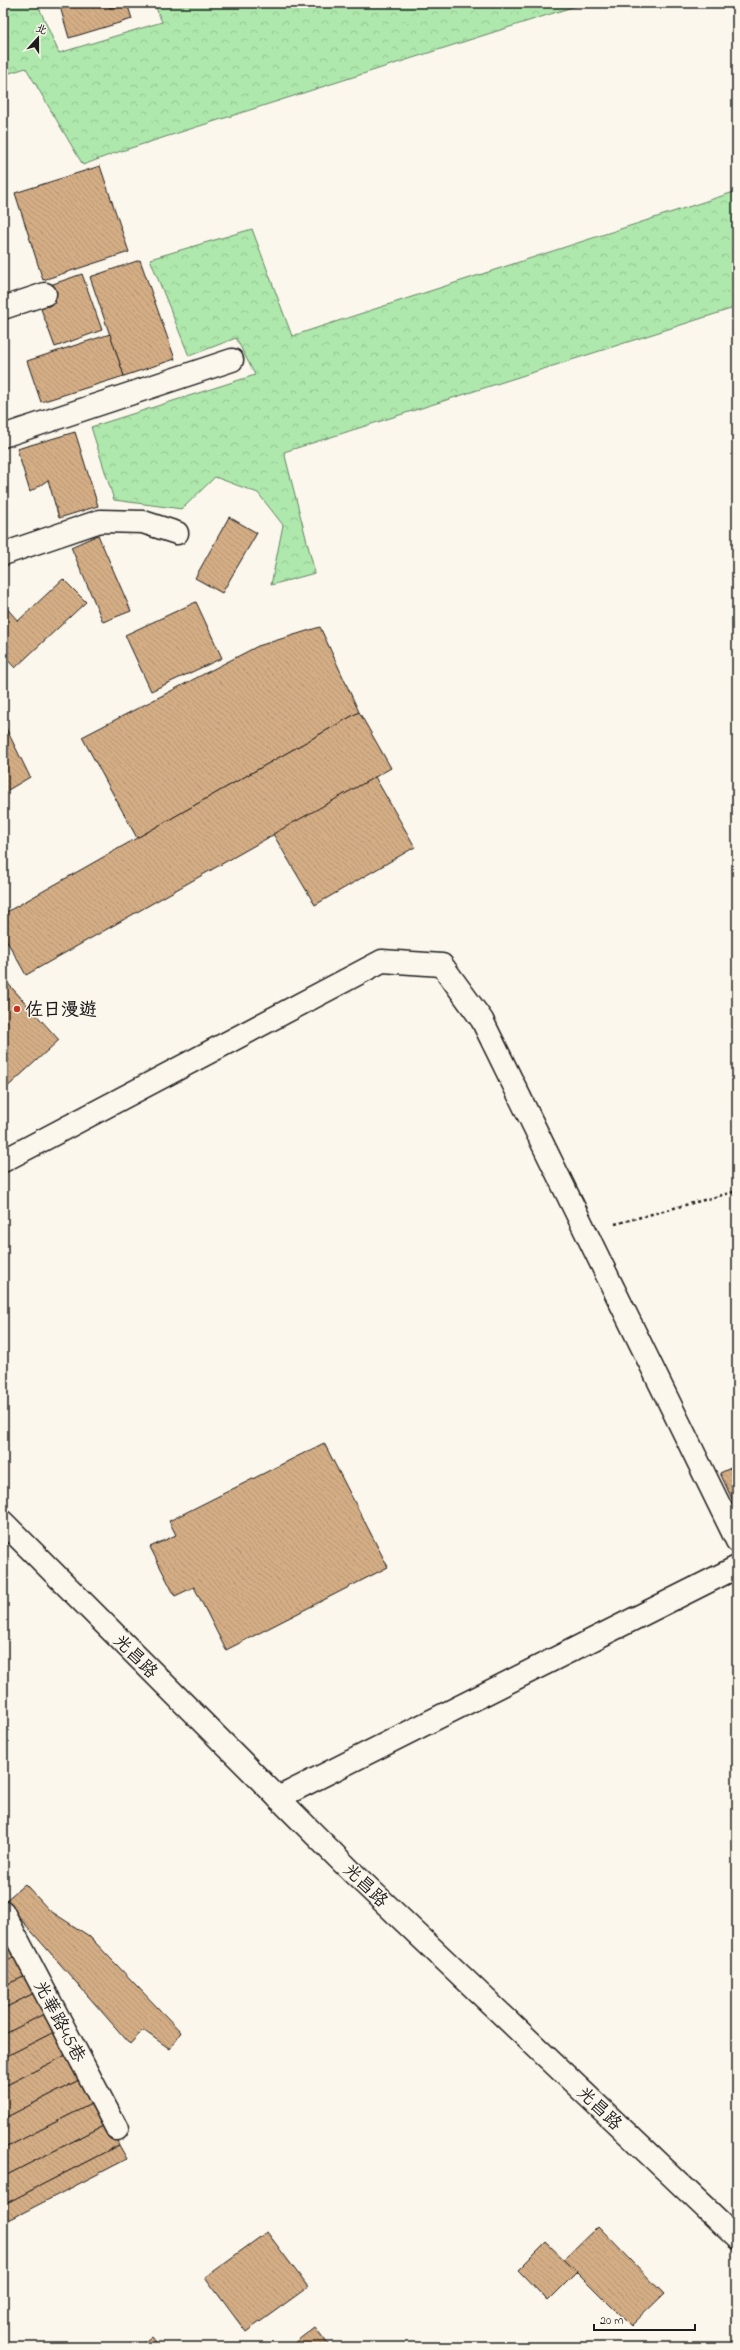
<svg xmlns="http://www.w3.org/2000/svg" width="740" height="2350" font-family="'Indie Flower','LXGW WenKai TC',sans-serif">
<defs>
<pattern id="forest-crowns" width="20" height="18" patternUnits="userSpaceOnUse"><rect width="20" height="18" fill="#aee8ac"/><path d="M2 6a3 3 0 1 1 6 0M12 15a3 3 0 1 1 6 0" fill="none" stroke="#95c693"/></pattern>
<pattern id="building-back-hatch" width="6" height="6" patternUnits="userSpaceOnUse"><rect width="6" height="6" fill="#d4ad85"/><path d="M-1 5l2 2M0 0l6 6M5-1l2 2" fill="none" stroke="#b59472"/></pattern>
</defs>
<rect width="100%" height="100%" fill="#fbf7ec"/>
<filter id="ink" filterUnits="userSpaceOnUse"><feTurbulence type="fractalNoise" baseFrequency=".025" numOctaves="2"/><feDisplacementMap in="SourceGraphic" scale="8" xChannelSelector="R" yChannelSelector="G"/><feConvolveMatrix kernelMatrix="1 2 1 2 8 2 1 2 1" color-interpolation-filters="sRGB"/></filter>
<g filter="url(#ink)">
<g fill="url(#forest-crowns)" stroke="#658264">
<polygon points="3,3 37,3 59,53 162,22 154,3 585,3 112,154 83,165 26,68 3,75"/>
<polygon points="737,191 737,307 284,452 315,573 271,585 283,525 258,493 215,477 182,509 114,500 91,427 255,375 236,338 189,356 150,259 252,229 292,336"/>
</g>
<g fill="url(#building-back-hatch)" stroke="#1c1c1c">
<polygon points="59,3 109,3 110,8 127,3 132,19 69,38"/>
<polygon points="100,166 129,252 43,280 15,193"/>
<polygon points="140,260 175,359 124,376 90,277"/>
<polygon points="82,274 102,330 55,347 41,309 56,303 50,285"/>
<polygon points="110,334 124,376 41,402 27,361"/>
<polygon points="75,432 98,506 59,518 48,480 30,492 17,449"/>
<polygon points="3,491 8,505 3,507"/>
<polygon points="229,517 257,533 222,593 195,578"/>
<polygon points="98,535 131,611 103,622 71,547"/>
<polygon points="63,579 86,602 15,668 3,655 3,604 18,621"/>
<polygon points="196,602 222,658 151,691 125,635"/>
<polygon points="320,627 359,712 137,838 82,737 258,646"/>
<polygon points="359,712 391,768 26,975 3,934 3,914"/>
<polygon points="3,722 30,777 3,793"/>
<polygon points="375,777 415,847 315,905 273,834"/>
<polygon points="3,978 59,1040 3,1091"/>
<polygon points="324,1443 388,1567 226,1650 194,1587 175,1596 150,1547 176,1535 169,1521"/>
<polygon points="737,1465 737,1510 720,1473"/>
<polygon points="25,1884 49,1910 89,1936 181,2032 170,2049 143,2030 130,2044 5,1901"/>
<polygon points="7,1936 16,1956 3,1962 3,1938"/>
<polygon points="16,1956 26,1976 3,1986 3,1962"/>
<polygon points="26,1976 40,1990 3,2009 3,1986"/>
<polygon points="40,1990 50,2011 3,2035 3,2009"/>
<polygon points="50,2011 60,2029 3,2058 3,2035"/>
<polygon points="60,2029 72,2052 3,2087 3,2058"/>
<polygon points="72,2052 85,2077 3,2119 3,2087"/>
<polygon points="85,2077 97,2101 3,2149 3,2119"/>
<polygon points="97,2101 109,2123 3,2177 3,2149"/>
<polygon points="109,2123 119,2145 3,2205 3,2177"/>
<polygon points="119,2145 127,2159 3,2223 3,2205"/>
<polygon points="598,2226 664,2294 631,2326 564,2259"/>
<polygon points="267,2232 308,2287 246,2332 205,2277"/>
<polygon points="546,2242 577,2272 548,2301 518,2270"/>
<polygon points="315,2327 330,2347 289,2347"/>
<polygon points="151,2337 159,2347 138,2347"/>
</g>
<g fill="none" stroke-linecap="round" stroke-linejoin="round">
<defs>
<g id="street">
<polyline points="3,308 45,294"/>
<polyline points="3,436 232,360"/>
<polyline points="3,554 100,521 143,522 177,533"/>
<polyline points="3,1161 382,961 442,965 482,1020 737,1541"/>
<polyline points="278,1798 737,1567"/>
<polyline points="3,1912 117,2129"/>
</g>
<polyline id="secondary" points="3,1522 352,1872 737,2238"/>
</defs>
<use href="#street" stroke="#1c1c1c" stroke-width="25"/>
<use href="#secondary" stroke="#1c1c1c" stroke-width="25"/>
<polyline stroke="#1c1c1c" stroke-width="2.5" stroke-dasharray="3 3" stroke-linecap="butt" points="615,1224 737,1191"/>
<use href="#street" stroke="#fbf7ec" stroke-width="22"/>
<use href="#secondary" stroke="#fbf7ec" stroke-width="22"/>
</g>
</g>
<circle fill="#c8321e" stroke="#fbf7ec" stroke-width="1.5" cx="17" cy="1009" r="4"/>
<g text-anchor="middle" stroke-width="3" stroke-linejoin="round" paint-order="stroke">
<g font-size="18" font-weight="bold" fill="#1c1c1c" stroke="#fbf7ec" text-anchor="start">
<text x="25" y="1015">佐日漫遊</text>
</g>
<g font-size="18" fill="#1c1c1c" stroke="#fbf7ec">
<text transform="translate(136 1656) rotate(45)" y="6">光昌路</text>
<text transform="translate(366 1885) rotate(44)" y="6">光昌路</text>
<text transform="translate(60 2021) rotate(62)" y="6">光華路45巷</text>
<text transform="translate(600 2108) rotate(44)" y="6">光昌路</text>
</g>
</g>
<rect width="740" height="2350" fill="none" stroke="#fbf7ec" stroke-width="16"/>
<rect x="8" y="8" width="724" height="2334" fill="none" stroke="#1c1c1c" stroke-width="1.5" filter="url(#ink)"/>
<g transform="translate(38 38) rotate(21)" stroke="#fbf7ec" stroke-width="3" paint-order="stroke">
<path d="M0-3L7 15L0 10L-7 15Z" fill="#1c1c1c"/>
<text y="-6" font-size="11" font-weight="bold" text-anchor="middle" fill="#1c1c1c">北</text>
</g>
<path d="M594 2324v6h101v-6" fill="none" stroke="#1c1c1c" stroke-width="2"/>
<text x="600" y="2324" font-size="12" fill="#1c1c1c" stroke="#fbf7ec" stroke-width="3" paint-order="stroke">20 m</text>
</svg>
